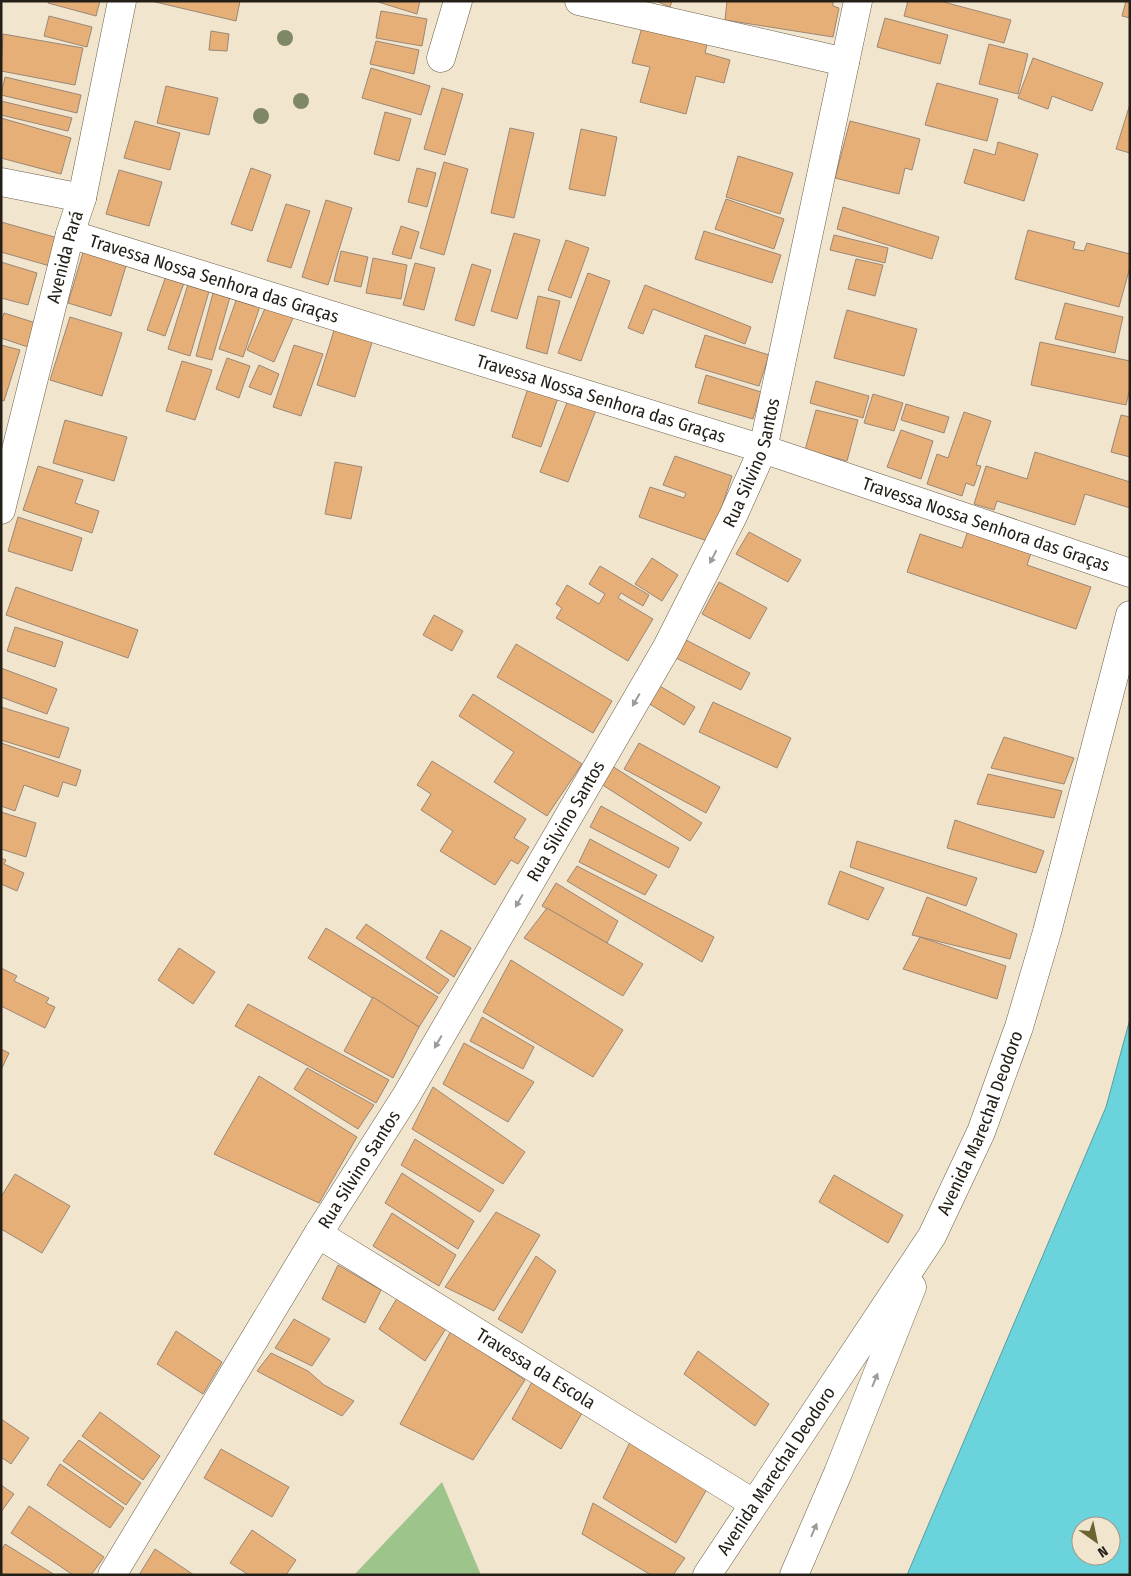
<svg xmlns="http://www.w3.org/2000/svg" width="1131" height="1576" font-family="'Fira Sans Condensed',sans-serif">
<rect width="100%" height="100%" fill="#f2e5cd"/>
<polygon fill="#9dc48a" points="442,1482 481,1575 354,1575"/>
<path fill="#6bd3dc" stroke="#569da1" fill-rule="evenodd" d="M1130 1019V1575H907L1106 1107ZM1081 1526H1111V1556H1081Z"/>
<g fill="#e7af78" stroke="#9a8776">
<polygon points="48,1 100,1 96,16 48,3"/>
<polygon points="151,1 240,1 236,21"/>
<polygon points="375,1 420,1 417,14"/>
<polygon points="656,1 672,1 670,7"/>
<polygon points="727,1 833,1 833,6 839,8 833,37 725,20"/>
<polygon points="908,1 940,1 1011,20 1004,43 904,16"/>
<polygon points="1126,1 1130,1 1130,18 1122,16"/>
<polygon points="381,11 427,19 422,46 376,38"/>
<polygon points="49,16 92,27 87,47 44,36"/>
<polygon points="885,18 948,35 940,64 877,47"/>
<polygon points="642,27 707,44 705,53 730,60 724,83 696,76 686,114 640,102 650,67 632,63"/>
<polygon points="211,31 229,34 227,51 209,50"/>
<polygon points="3,34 83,48 75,85 1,71"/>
<polygon points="376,41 419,50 414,74 370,64"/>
<polygon points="989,44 1028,54 1018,94 979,84"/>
<polygon points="1033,58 1103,83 1092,111 1052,96 1048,109 1018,98"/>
<polygon points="371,68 430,86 421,115 362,98"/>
<polygon points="5,77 81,95 77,113 1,95"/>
<polygon points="937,83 998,99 987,141 925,125"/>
<polygon points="166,86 218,98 209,135 157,123"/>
<polygon points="442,88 463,94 445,155 424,149"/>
<polygon points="1,101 72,118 68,131 1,115"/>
<polygon points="1130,104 1130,153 1116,149"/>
<polygon points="385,112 411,119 399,161 374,154"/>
<polygon points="1,118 71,138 61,174 1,158"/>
<polygon points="135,121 180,133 170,170 124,158"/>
<polygon points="850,121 920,139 912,170 905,168 899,194 835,178"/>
<polygon points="510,128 534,133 514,218 491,213"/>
<polygon points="581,129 617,137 605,196 569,189"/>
<polygon points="998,142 1038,154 1024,201 964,183 974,149 995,155"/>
<polygon points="738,156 793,173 780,214 726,197"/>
<polygon points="444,162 468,169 444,255 420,248"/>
<polygon points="251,168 271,175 252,231 231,224"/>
<polygon points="417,168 436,173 427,207 408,202"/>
<polygon points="119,170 162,182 149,226 106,214"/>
<polygon points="726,199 784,219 774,249 715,229"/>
<polygon points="326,200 352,208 328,285 302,277"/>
<polygon points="286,204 310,211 291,268 267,261"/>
<polygon points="843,207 939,237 932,259 837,229"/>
<polygon points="1,222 58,238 50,266 1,252"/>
<polygon points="401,226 419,232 411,259 392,254"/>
<polygon points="1028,230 1075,242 1073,249 1084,251 1087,243 1130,254 1130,267 1119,307 1015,279"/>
<polygon points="704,231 781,255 772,283 695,259"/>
<polygon points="514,233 540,240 517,319 491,311"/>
<polygon points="834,235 888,248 885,263 830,250"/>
<polygon points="566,240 589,248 571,298 548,290"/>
<polygon points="85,246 128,259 111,316 68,303"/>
<polygon points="341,251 368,257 361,287 334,281"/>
<polygon points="373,258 407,265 401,299 366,293"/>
<polygon points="856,259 883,265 875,296 848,289"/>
<polygon points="1,262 37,273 28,305 1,298"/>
<polygon points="415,263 435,268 424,310 403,305"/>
<polygon points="472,264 491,270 474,326 455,320"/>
<polygon points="167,273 185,280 165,336 147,330"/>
<polygon points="588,273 610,281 581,361 558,353"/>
<polygon points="189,281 210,288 190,356 168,349"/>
<polygon points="645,285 751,327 745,344 653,309 643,334 628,328"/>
<polygon points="215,286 232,290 212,360 196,356"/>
<polygon points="239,292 262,300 243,357 219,349"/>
<polygon points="538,296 560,301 547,354 526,348"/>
<polygon points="1065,303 1123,317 1115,353 1055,339"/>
<polygon points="266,306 293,318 274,362 247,350"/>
<polygon points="847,310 917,329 904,376 834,358"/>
<polygon points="4,313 36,323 28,347 1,338 1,322"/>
<polygon points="70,317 122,333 102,396 50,380"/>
<polygon points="336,324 374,336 355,397 317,385"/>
<polygon points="705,335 769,355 759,386 695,367"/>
<polygon points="1040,342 1130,361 1130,388 1126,405 1031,385"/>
<polygon points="1,345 20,350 4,401 1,400"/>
<polygon points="294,345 323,354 301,416 273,407"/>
<polygon points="227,358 250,366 239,398 216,389"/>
<polygon points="182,361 212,370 195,420 166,411"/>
<polygon points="259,365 279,374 271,395 249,387"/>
<polygon points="706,375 761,392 753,419 698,403"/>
<polygon points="816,381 869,396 863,418 810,403"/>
<polygon points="530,382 560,392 541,447 512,437"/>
<polygon points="873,394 903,403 894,431 864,423"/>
<polygon points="568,400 596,410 568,482 540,472"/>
<polygon points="906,404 949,417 944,433 901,420"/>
<polygon points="816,410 858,420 847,461 805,450"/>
<polygon points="964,412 991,421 976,465 981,466 974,486 966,483 962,496 927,484 937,454 948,458"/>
<polygon points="1121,415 1130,417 1130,457 1111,452"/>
<polygon points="65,420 127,437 114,481 53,463"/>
<polygon points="901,430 933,441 921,479 887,467"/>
<polygon points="1035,452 1130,482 1130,508 1085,494 1075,525 997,501 994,510 974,504 986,466 1027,479"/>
<polygon points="675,456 732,476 710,542 639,517 650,487 684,498 686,493 663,485"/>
<polygon points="335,462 362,467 351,519 325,514"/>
<polygon points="38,466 83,480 75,503 99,511 92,533 23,510"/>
<polygon points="18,517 82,538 72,571 8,551"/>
<polygon points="969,528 1032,550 1027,565 1091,587 1076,629 907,572 920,534 962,548"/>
<polygon points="749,532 801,560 788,582 736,554"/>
<polygon points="652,558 678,575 662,601 635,584"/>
<polygon points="600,566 649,595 643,606 621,593 618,598 653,619 628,661 556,618 562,608 556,604 567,585 599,604 605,594 589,584"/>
<polygon points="719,582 767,608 750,639 702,614"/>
<polygon points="16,587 138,630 128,658 6,615"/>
<polygon points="434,615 463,631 452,651 423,635"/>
<polygon points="15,627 63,642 55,667 7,651"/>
<polygon points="686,640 750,673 741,690 676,658"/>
<polygon points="516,644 612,701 593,733 497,677"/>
<polygon points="1,668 57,689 47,714 1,697"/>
<polygon points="658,685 695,707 684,725 648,703"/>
<polygon points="473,694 582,764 547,816 494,782 514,752 459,716"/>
<polygon points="713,702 791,738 777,768 699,732"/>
<polygon points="1,707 69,728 59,758 1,740"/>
<polygon points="1004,737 1074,758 1064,784 991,768"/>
<polygon points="1,743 81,770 76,786 63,782 58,797 24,785 15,811 1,806"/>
<polygon points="639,743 720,787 706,813 624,769"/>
<polygon points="432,761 526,819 514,838 529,847 518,864 511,860 495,885 440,851 453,831 421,810 431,794 417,785"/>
<polygon points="612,766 702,823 690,841 601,784"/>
<polygon points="988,774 1062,791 1054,818 977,804"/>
<polygon points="601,806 679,848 669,868 590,827"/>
<polygon points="1,812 36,823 26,857 1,849"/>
<polygon points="955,820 1044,851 1036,873 947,848"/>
<polygon points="590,839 657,875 645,895 579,862"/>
<polygon points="857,841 977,878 966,906 850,867"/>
<polygon points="1,858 6,860 4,864 24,873 17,891 1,884"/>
<polygon points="577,866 714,937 702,962 567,881"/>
<polygon points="840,871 884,888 868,920 828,904"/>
<polygon points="556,883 618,921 607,943 542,906"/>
<polygon points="927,897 1017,934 1010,959 912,935"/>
<polygon points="547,908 643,964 623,996 524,938"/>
<polygon points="366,924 449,980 439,994 356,938"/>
<polygon points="326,928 438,997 419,1027 308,958"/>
<polygon points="441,930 471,948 454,977 426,958"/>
<polygon points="920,937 1006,966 997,999 903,969"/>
<polygon points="179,948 215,972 193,1004 158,980"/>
<polygon points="511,960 623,1030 593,1077 483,1012"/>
<polygon points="1,968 17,976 14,981 49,998 46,1003 55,1007 45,1028 1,1006"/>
<polygon points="373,997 419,1027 393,1078 344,1051"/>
<polygon points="248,1004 389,1080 376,1103 235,1026"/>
<polygon points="482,1017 534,1047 523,1069 470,1041"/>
<polygon points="464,1043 534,1082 508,1122 443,1084"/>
<polygon points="1,1049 9,1053 1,1070"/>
<polygon points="307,1068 374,1105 358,1129 294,1089"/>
<polygon points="259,1076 357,1137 319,1203 214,1154"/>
<polygon points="433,1087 525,1152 503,1184 412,1129"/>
<polygon points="415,1139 494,1190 480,1212 401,1165"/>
<polygon points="402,1173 474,1221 458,1249 385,1203"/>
<polygon points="15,1174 70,1206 42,1253 1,1229 1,1197"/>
<polygon points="834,1175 903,1215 888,1243 819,1202"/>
<polygon points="496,1212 540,1235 494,1311 445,1287"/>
<polygon points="392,1213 456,1255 439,1286 373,1246"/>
<polygon points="536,1256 556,1271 522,1333 498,1319"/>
<polygon points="338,1265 381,1290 365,1323 322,1299"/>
<polygon points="400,1293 449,1324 425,1361 379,1329"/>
<polygon points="294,1319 330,1339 312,1366 275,1348"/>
<polygon points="176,1331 222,1362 203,1394 157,1364"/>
<polygon points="451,1331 525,1380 473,1460 400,1424"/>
<polygon points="698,1351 769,1404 755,1426 684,1374"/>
<polygon points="271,1353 308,1371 324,1385 354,1401 342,1416 257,1371"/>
<polygon points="532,1382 582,1413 561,1449 512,1419"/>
<polygon points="100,1412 160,1456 143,1480 82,1436"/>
<polygon points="1,1419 29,1438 11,1464 1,1457"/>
<polygon points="79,1440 141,1483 126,1505 63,1461"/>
<polygon points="630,1442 707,1489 676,1543 603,1498"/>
<polygon points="221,1449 289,1487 272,1517 204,1478"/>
<polygon points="60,1464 124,1508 110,1528 47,1485"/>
<polygon points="1,1485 14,1494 1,1512"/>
<polygon points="593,1503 685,1558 673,1575 651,1575 582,1534"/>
<polygon points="29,1506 104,1557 91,1575 73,1575 11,1533"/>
<polygon points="252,1530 296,1560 286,1575 249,1575 230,1563"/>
<polygon points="5,1544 55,1575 1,1575 1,1551"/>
<polygon points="155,1549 194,1575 139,1575"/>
</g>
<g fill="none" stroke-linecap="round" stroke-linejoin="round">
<defs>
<g id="minor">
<polyline points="579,1 845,62"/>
<polyline points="441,58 458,1"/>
<polyline points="1,182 82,198"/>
<path id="s1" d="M70 234 763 449 1130 573"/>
<path id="s2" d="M1 510 70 234 82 198 122 1"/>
<path id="s3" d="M318 1234 753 1503"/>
<path id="s4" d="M112 1575 318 1234 406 1096 667 647 733 516 763 449 858 1"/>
<path id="s5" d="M707 1575 932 1236 981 1132 1019 1027 1047 932 1130 615"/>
<polyline points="794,1575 838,1473 912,1287"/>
</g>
</defs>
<use href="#minor" stroke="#695d49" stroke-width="29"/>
<use href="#minor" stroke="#fff" stroke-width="28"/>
</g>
<g fill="#7f8866">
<circle cx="285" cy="38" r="8"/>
<circle cx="301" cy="101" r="8"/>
<circle cx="261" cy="116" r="8"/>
</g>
<defs><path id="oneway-solid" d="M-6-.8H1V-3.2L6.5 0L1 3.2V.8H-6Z" transform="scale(1.25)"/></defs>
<g fill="#9d9b97">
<use href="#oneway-solid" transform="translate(713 557) rotate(117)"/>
<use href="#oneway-solid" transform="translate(636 700) rotate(120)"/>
<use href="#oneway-solid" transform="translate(519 901) rotate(120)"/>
<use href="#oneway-solid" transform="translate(438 1042) rotate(120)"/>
<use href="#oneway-solid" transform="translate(875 1380) rotate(-68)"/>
<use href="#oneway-solid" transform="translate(814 1530) rotate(-67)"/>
</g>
<g text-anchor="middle" stroke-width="4" stroke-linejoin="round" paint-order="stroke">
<g font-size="18" fill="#252017" stroke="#f2e5cd">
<text dy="6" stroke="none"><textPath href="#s2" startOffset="261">Avenida Pará</textPath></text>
<text dy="6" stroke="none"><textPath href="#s1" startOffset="151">Travessa Nossa Senhora das Graças</textPath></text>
<text dy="6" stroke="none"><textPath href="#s1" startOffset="556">Travessa Nossa Senhora das Graças</textPath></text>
<text dy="6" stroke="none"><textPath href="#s4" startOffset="1285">Rua Silvino Santos</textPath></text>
<text dy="6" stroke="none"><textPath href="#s1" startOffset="961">Travessa Nossa Senhora das Graças</textPath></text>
<text dy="6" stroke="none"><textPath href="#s4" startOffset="880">Rua Silvino Santos</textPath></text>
<text dy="6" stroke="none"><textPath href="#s5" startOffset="530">Avenida Marechal Deodoro</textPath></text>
<text dy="6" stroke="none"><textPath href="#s4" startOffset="475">Rua Silvino Santos</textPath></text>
<text dy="6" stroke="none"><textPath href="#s3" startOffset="256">Travessa da Escola</textPath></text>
<text dy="6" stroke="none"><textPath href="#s5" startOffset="125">Avenida Marechal Deodoro</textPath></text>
</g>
</g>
<rect width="1131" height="1576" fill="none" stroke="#252017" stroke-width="5"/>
<g transform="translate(1096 1541) rotate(147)"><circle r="24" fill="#f2e5cd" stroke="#a09684"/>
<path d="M0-4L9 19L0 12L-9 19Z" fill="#6b6431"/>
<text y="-8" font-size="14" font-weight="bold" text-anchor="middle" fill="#252017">N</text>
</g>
</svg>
